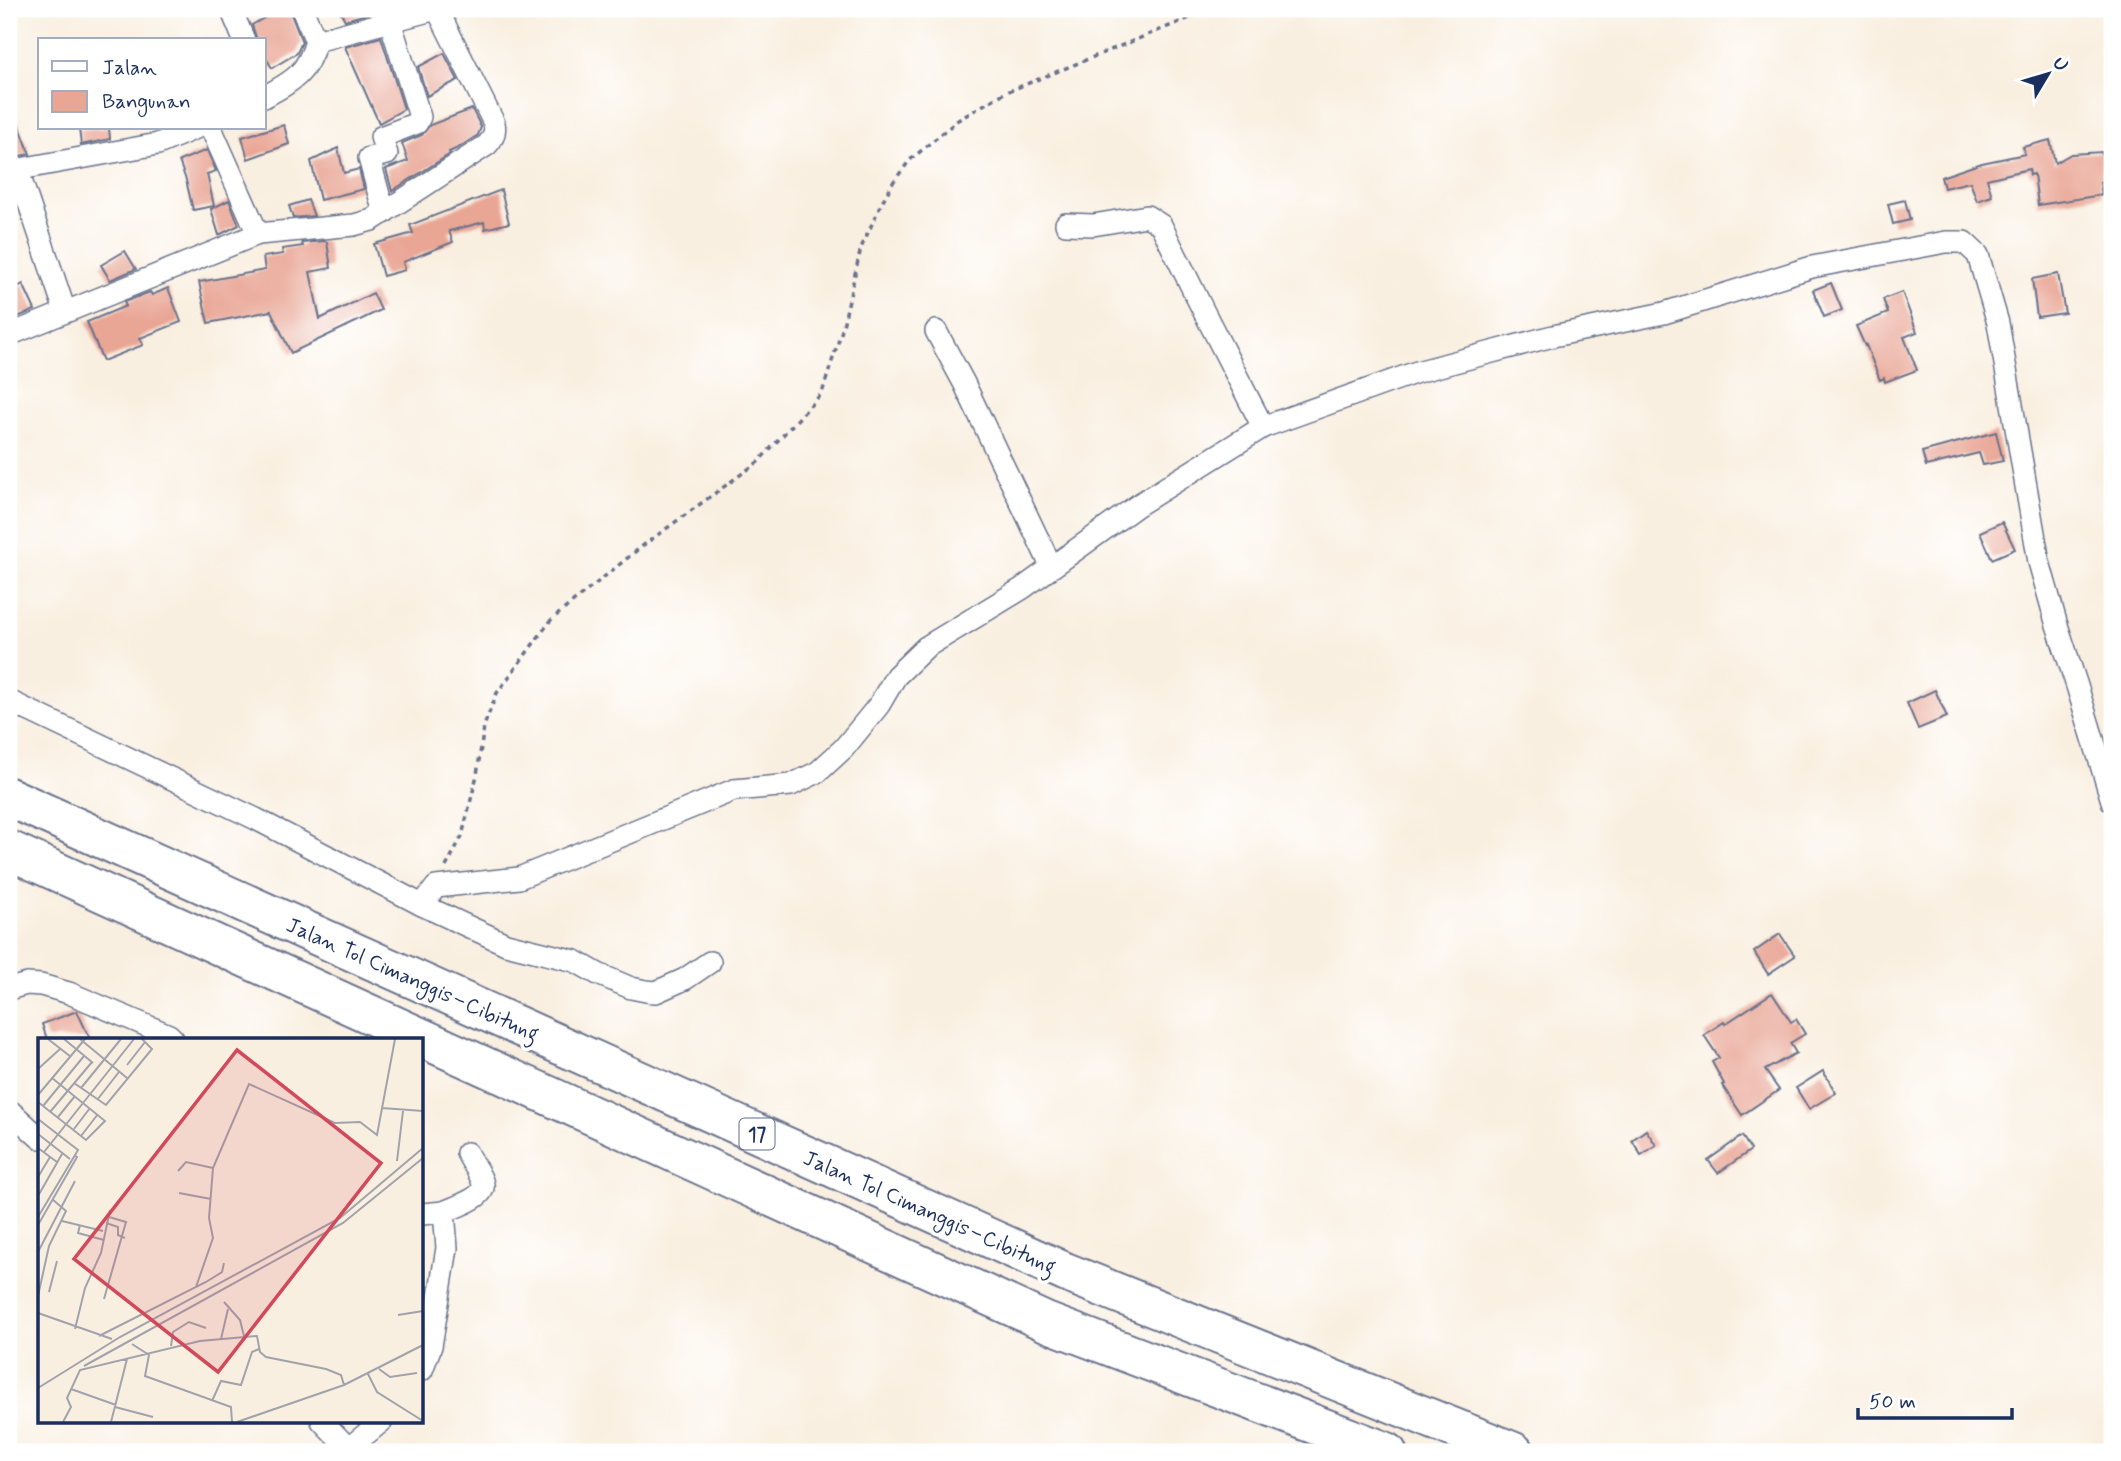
<svg xmlns="http://www.w3.org/2000/svg" width="2121" height="1461" font-family="Mynerve,sans-serif">
<rect width="100%" height="100%" fill="#fff"/>
<filter id="ink" filterUnits="userSpaceOnUse"><feTurbulence type="fractalNoise" baseFrequency=".0143" numOctaves="2"/><feDisplacementMap in="SourceGraphic" scale="14" xChannelSelector="R" yChannelSelector="G"/><feConvolveMatrix kernelMatrix="1 2 1 2 8 2 1 2 1" color-interpolation-filters="sRGB"/></filter>
<filter id="wash" filterUnits="userSpaceOnUse"><feTurbulence type="fractalNoise" baseFrequency=".00686" numOctaves="4" result="noise"/><feDisplacementMap in="SourceGraphic" scale="28" xChannelSelector="R" yChannelSelector="G"/><feGaussianBlur stdDeviation="1.57" result="paint"/><feColorMatrix in="noise" values="0 0 0 0 0 0 0 0 0 0 0 0 0 0 0 0 0 1.4 0 .05"/><feComposite in="paint" operator="in"/></filter>
<g filter="url(#wash)">
<rect width="100%" height="100%" fill="#f9efe0"/>
<g id="blocks">
<g fill="#e9a695">
<polygon points="280,9 289,9 302,42 297,53 272,68 264,55 264,40 257,40 252,25"/>
<polygon points="339,9 385,9 345,20"/>
<polygon points="381,37 404,109 379,123 345,47"/>
<polygon points="444,53 458,80 427,96 418,67"/>
<polygon points="9,103 11,103 30,154 9,158"/>
<polygon points="472,109 481,127 478,135 458,148 449,152 450,154 392,191 386,169 408,161 402,143 422,135 430,125"/>
<polygon points="284,125 289,144 248,159 242,137"/>
<polygon points="109,128 110,139 81,145 79,129"/>
<polygon points="2050,140 2055,163 2071,154 2102,152 2103,182 2100,182 2102,195 2038,205 2034,174 2030,175 2029,169 1987,179 1992,196 1977,201 1970,182 1944,188 1941,177 1982,163 2025,154 2023,147"/>
<polygon points="338,148 344,173 359,169 364,189 320,200 311,161"/>
<polygon points="207,150 216,171 207,174 214,206 193,210 186,180 179,161"/>
<polygon points="501,190 509,223 485,229 484,222 449,231 453,242 403,262 405,270 383,276 374,244 413,233 410,225"/>
<polygon points="229,200 239,225 219,235 211,209"/>
<polygon points="308,200 314,216 293,218 289,206"/>
<polygon points="1905,200 1910,220 1893,224 1888,204"/>
<polygon points="324,241 327,242 331,268 310,272 320,319 373,293 381,310 291,353 271,311 208,323 199,282 265,270 263,257 283,254 282,249 303,246 302,243"/>
<polygon points="125,251 136,269 110,280 101,265"/>
<polygon points="2058,274 2065,313 2037,317 2032,279"/>
<polygon points="1831,283 1842,310 1824,317 1813,290"/>
<polygon points="23,284 35,310 15,318 9,304 9,291"/>
<polygon points="168,288 181,322 140,338 143,345 103,361 87,322 126,306 124,302 150,292 152,295"/>
<polygon points="1902,292 1917,332 1904,337 1917,370 1885,382 1884,378 1880,380 1866,345 1865,346 1856,326 1888,313 1883,299"/>
<polygon points="1996,432 2003,461 1983,465 1979,453 1926,466 1922,452"/>
<polygon points="2002,522 2015,549 1992,559 1980,532"/>
<polygon points="1935,690 1947,717 1918,729 1907,703"/>
<polygon points="1780,934 1795,956 1768,974 1754,952"/>
<polygon points="1772,993 1791,1022 1796,1019 1805,1034 1790,1043 1796,1053 1765,1070 1779,1090 1742,1115 1722,1085 1724,1084 1712,1062 1719,1058 1704,1035 1724,1022 1725,1024"/>
<polygon points="77,1011 90,1039 47,1039 42,1024"/>
<polygon points="1823,1071 1836,1093 1809,1109 1796,1088"/>
<polygon points="1646,1130 1656,1145 1641,1155 1632,1140"/>
<polygon points="1742,1136 1751,1150 1718,1173 1708,1160"/>
</g>
</g>
</g>
<g filter="url(#ink)">
<use href="#blocks" fill-opacity="0" stroke="#69728c" stroke-width="2"/>
<g fill="none" stroke-linecap="round" stroke-linejoin="round">
<defs>
<g id="street">
<polyline points="231,9 244,40"/>
<polyline points="302,9 316,41"/>
<path d="M264 97C293 81 307 74 316 41L436 9"/>
<polyline points="211,128 258,234"/>
<polyline points="17,168 65,311"/>
<polyline points="9,171 158,144 196,128"/>
<polyline points="384,213 369,158 387,154 381,137 417,123 420,117 390,21"/>
<polyline points="1066,224 1093,225 1147,216 1161,225 1204,312 1263,427"/>
<polyline points="936,331 964,383 1051,566"/>
<path d="M9 335 258 234 354 225 372 220 487 145C494 138 496 132 494 123L437 9"/>
<polyline points="9,701 256,819 422,905 506,944 575,961 598,974 631,988 646,991 656,992 685,979 710,962"/>
<polyline points="422,905 436,887 519,878 734,790 791,785 818,772 844,748 879,705 896,676 926,647 1023,588 1138,505 1263,427 1417,372 1492,352 1553,336 1664,313 1812,267 1946,242 1964,242 1978,255 1998,323 2039,562 2056,622 2077,686 2112,801"/>
<polyline points="9,989 27,984 41,985 69,993 169,1035 173,1039"/>
<polyline points="9,1110 40,1138"/>
<polyline points="422,1214 444,1212"/>
<path d="M422 1370 431 1346 447 1248 444 1212C454 1207 486 1198 483 1184 481 1174 471 1162 467 1153"/>
<polyline points="322,1421 352,1452"/>
<polyline points="349,1448 382,1421"/>
</g>
<g id="highway">
<polyline points="9,797 1065,1272 1514,1452"/>
<polyline points="9,850 1046,1322 1387,1452"/>
</g>
</defs>
<use href="#street" stroke="#69728c" stroke-width="24"/>
<use href="#highway" stroke="#69728c" stroke-width="42"/>
<polyline stroke="#69728c" stroke-width="3.5" stroke-dasharray="5 5" stroke-linecap="butt" points="446,867 462,836 477,775 484,726 497,693 551,620 641,547 758,462 822,393 842,330 861,248 882,202 894,181 910,160 958,120 1004,93 1212,9"/>
<use href="#street" stroke="#fff" stroke-width="21"/>
<use href="#highway" stroke="#fff" stroke-width="38"/>
</g>
</g>
<g text-anchor="middle" stroke-width="7" stroke-linejoin="round" paint-order="stroke">
<rect fill="#fff" stroke="#5f6d8e" stroke-width="2" x="739.5" y="1118.5" width="35" height="31" rx="5"/>
<g font-size="19" font-weight="bold" fill="#1b2f5e">
<text x="757" y="1141">17</text>
</g>
<g font-size="21" fill="#1b2f5e" stroke="#fff">
<text transform="translate(413 979) rotate(24)" y="7">Jalan Tol Cimanggis–Cibitung</text>
<text transform="translate(930 1212) rotate(24)" y="7">Jalan Tol Cimanggis–Cibitung</text>
</g>
</g>
<g transform="translate(38 1038)">
<rect width="385" height="385" fill="#f9efe0"/>
<path fill="none" stroke="#a0a2ac" stroke-width="2" d="M10 1 33 19M26 1 55 25M42 1 89 40M89 27 107 4M0 31 22 11M36 45 68 67 114 11 104 1M43 50 83 1M0 57 47 1M59 62 81 34M0 64 48 102 67 83 14 40M5 68 46 18M344 70 385 73M12 74 54 24M20 79 37 58M0 81 40 112 0 179M36 91 52 70M0 96 32 121M43 98 60 76M0 110 19 124M6 114 96 1M359 123 365 73M140 133 148 124 175 130M0 139 12 119M141 155 173 161M0 158 24 116M24 183 65 193M68 185 80 189V197L87 200M0 187 39 119 36 117M42 187 40 195 66 202M0 214 37 143M158 249 175 200 171 180 175 130 211 46 297 85 322 84 339 97 357 1M11 254 19 223M0 258 11 208 28 173 14 161M66 261 88 184 71 179M186 264 202 282 206 298M0 275 74 301M360 277 385 273M37 291 47 250 63 215 72 172M61 298 168 244 184 234 186 225M183 301 190 271M94 306 111 317 107 338 193 369 194 384M133 308 135 294 151 284 168 290M46 328 305 185 385 120M341 331 352 339 379 335M330 336 339 354 385 383M0 350 82 299 302 180 385 110M33 351 78 367M174 363 183 343 203 347 214 314 221 311M77 369 115 379M25 384 33 369 29 360 42 332 162 303 219 298 222 314 228 319 288 331 303 337 306 347M73 384 89 321M199 384 306 347 385 307"/>
<path fill="#d1495b" fill-opacity="0.15" stroke="#d1495b" stroke-width="3.5" d="M199 12 343 125 180 334 36 221Z"/>
<rect width="385" height="385" fill="none" stroke="#1b2f5e" stroke-width="3.5"/>
</g>
<rect width="2121" height="1461" fill="none" stroke="#fff" stroke-width="35"/>
<rect x="38" y="38" width="228" height="91" fill="#ffffff" stroke="#a4acbf" stroke-width="2"/>
<rect x="52" y="61" width="35" height="10" fill="#ffffff" stroke="#a4acbf" stroke-width="2"/>
<text x="102" y="74" font-size="21" fill="#1b2f5e">Jalan</text>
<rect x="52" y="91" width="35" height="21" fill="#e9a695" stroke="#a4acbf" stroke-width="2"/>
<text x="102" y="108" font-size="21" fill="#1b2f5e">Bangunan</text>
<g transform="translate(2048 74) rotate(52)" stroke="#ffffff" stroke-width="5" paint-order="stroke">
<path d="M0-5L12 26L0 18L-12 26Z" fill="#1b2f5e"/>
<text y="-10" font-size="19" font-weight="bold" text-anchor="middle" fill="#1b2f5e">U</text>
</g>
<path d="M1858 1408v10h154v-10" fill="none" stroke="#1b2f5e" stroke-width="3.5"/>
<text x="1869" y="1408" font-size="21" fill="#1b2f5e" stroke="#ffffff" stroke-width="5" paint-order="stroke">50 m</text>
</svg>
